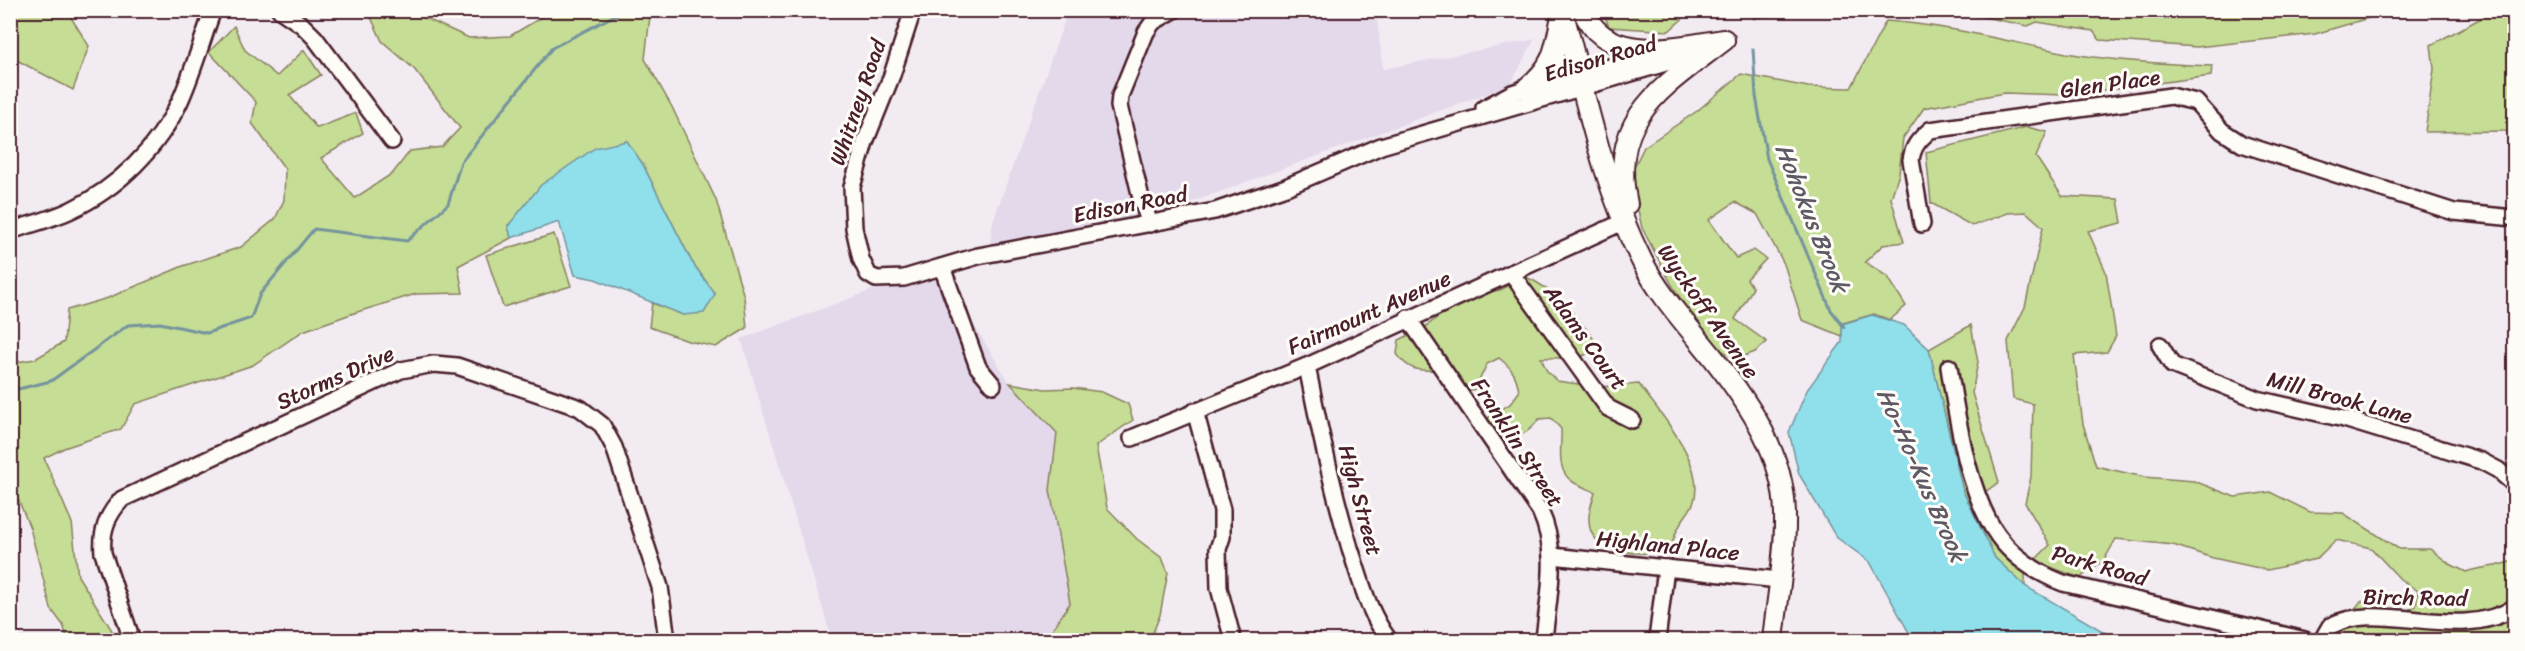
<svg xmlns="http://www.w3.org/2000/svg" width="2525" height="651" font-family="Sriracha,sans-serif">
<rect width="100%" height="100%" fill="#f2ecf2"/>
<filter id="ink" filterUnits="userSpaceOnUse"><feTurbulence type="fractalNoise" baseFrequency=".0167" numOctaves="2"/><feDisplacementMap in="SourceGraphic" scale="12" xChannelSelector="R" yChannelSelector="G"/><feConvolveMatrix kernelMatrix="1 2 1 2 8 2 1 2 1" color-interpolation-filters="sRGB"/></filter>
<g filter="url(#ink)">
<g fill="#e4d9eb">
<polygon points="1068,11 1376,11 1383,69 1535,39 1510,85 1176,208 1163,218 990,244 993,221"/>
<polygon points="937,266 1010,383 1057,433 1050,490 1071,603 1045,640 832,640 741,339"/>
</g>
<g fill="#c5dd94" stroke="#887e60" stroke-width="1.5">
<polygon points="2496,10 2514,11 2514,131 2425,132 2434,69 2431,45"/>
<polygon points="10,11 67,11 89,46 73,90 11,57"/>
<polygon points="368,11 409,11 469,38 510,36 552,11 653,11 650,16 645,59 672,107 716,200 744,297 747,328 716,347 688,341 649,327 652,303 683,315 715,294 692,262 642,163 626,141 508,225 511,238 458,266 463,293 416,294 354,313 303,331 253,365 135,404 121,429 64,448 44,458 72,523 78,576 113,632 116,640 68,640 63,625 51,609 30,528 11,482 11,363 35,359 64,342 67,310 108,298 183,266 241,247 275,219 284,200 285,169 252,123 256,102 209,52 234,26 245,50 277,76 304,50 321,75 289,95 317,128 356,113 363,133 321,158 355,198 393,173 410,151 442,147 460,128 414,69 382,41"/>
<polygon points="1603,11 1691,11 1669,31 1609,27"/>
<polygon points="1754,11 1754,10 1802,11 1754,18"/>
<polygon points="1954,11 2392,11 2315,34 2197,47 2100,40 2093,31 2037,22 2028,26"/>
<path d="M1886 21C1947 25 2006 41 2066 53 2115 61 2163 64 2212 66L2211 76 2065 95 2004 93 1924 108 1903 138 1899 174 1891 198 1904 242 1883 245 1865 262 1888 277 1906 306 1890 320 1874 314 1843 323 1842 336 1802 320 1784 264 1757 214 1735 202 1709 220 1736 258 1754 250 1766 259 1747 279 1753 288 1735 319 1767 342 1755 352 1737 359 1709 344 1672 285 1642 228 1630 175 1644 147 1697 111 1741 74 1808 87 1851 88Z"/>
<path d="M2027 127 2047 132 2036 157 2062 196 2118 199 2122 223 2088 231 2106 272 2116 336 2107 352 2074 355 2083 424 2096 466 2144 477 2194 481 2235 497 2270 492 2310 512 2343 513 2399 549H2430L2450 564 2466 572C2482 566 2499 568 2514 560V640H2330L2361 601 2404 612 2416 606 2418 591 2400 579 2371 548 2336 540 2316 559 2268 570 2213 558 2173 545 2116 539 2104 560 2080 578 2034 561 2050 545 2025 503 2031 477 2033 404 2013 399 2008 341 2025 307 2043 227 2026 212 2008 213 1972 226 1931 203 1926 152Z"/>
<polygon points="554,234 571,286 503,307 486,255"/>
<path d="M1526 277C1554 289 1575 314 1593 338L1591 352C1572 363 1562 356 1541 358L1547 371 1557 381 1600 387 1639 384C1659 413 1706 462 1694 501 1691 511 1684 516 1680 525 1675 532 1673 542 1670 551 1645 555 1589 558 1589 520 1588 511 1593 500 1595 492 1588 489 1580 486 1573 482 1555 471 1562 446 1561 429L1551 418 1539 419C1526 437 1513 438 1493 444L1486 419 1510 404 1519 392C1517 376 1512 368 1499 358L1487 364 1475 389 1462 392 1448 391 1442 379 1432 370C1415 371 1407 368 1397 354L1399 340 1425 327 1447 310 1485 292 1500 290Z"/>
<polygon points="1971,325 1978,362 1972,393 1999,482 1981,495 2025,574 2025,586 1995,558 1963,491 1929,349"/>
<polygon points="1010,383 1045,389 1073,388 1102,392 1128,404 1133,420 1096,446 1107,508 1137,539 1162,558 1168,572 1160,615 1150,640 1045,640 1070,603 1050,490 1057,433"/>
</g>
<g fill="#90e0eb" stroke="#74939e" stroke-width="1.5">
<polygon points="627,141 642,163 692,262 715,294 704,313 683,315 595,279 575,275 559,222 511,238 508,226 541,185 595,148"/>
<polygon points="1872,315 1904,325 1929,349 1963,491 1995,558 2025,586 2118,640 1913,640 1870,562 1836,537 1799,474 1789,432 1807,390 1842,342 1842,324"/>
</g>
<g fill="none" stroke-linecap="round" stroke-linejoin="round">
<g stroke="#74939e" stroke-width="3">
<polyline points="1754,18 1754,10"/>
<polyline points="1753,49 1756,96 1767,159 1831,310 1844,327"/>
<polyline points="10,391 51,381 128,325 160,323 207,333 251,318 260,294 314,229 407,241 448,204 461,162 552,48 625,10"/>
</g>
<defs>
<g id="minor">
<polyline points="280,10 302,25 315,38 392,141"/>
<polyline points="913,10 892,75 865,142 852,187 854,228 861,259 868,274 876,279 904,278 978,256 1215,211 1286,187 1381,146 1683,58 1704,49"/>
<polyline points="1484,108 1512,93 1527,88 1661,54"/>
<polyline points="1150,224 1141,198 1119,106 1120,96 1146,32 1153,22 1174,10"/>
<path d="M1922 224 1911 160C1913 145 1920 139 1930 130L2171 96 2196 102 2222 131 2242 144 2454 212 2514 218"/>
<path d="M10 231C31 224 52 219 71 210 118 188 158 148 180 101 193 72 202 40 213 10"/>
<polyline points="942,267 978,367 993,385"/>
<polyline points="1511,273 1608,408 1632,420"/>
<path d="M1408 318 1540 511C1560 553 1548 596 1544 640"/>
<polyline points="2160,345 2172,365 2257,399 2344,419 2481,461 2498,470 2514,484"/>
<path d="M1307 366C1319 428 1332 488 1350 548 1361 581 1368 612 1389 640"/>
<path d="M1949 367C1954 400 1959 430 1967 462 1983 522 2002 559 2063 583L2305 640"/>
<polyline points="1195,411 1222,510 1222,537 1218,549 1219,588 1233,640"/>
<polyline points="1132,438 1307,366 1623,222"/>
<polyline points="1552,556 1779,580"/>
<path d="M132 640 103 553C101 531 107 515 122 499L401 370 434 364 457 366 580 408 602 425 614 447 660 587 667 640"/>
<polyline points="1657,640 1666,568"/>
<path d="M2322 640 2330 626C2382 599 2457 643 2514 608"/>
</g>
<g id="major">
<path d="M1562 10C1586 97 1601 180 1642 261 1661 298 1689 327 1715 360 1750 405 1784 455 1785 514 1786 554 1777 600 1773 640"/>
<path d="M1583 10C1606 67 1679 46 1724 40"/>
<path d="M1527 88C1555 65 1555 50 1562 16"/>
<path d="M1627 204C1607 117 1665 86 1724 40"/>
</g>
</defs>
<use href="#minor" stroke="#4a1f2b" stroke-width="20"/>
<use href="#major" stroke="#4a1f2b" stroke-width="24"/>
<use href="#minor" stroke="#fdfcf7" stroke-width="15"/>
<use href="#major" stroke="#fdfcf7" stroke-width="20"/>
</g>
</g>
<g text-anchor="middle" stroke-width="6" stroke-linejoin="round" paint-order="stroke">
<g font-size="22" fill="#4a1f2b" stroke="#fdfcf7">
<text transform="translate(1600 58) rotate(-16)" y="8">Edison Road</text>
<text transform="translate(2110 83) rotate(-8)" y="8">Glen Place</text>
<text transform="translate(857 102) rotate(-71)" y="8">Whitney Road</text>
<text transform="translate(1130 204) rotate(-11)" y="8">Edison Road</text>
<text transform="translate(1709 311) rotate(55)" y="8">Wyckoff Avenue</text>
<text transform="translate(1369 312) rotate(-24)" y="8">Fairmount Avenue</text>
<text transform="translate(1586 337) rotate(54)" y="8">Adams Court</text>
<text transform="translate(335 377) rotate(-24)" y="8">Storms Drive</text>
<text transform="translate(2340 397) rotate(15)" y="8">Mill Brook Lane</text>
<text transform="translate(1518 442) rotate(57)" y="8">Franklin Street</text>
<text transform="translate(1361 500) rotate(75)" y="8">High Street</text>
<text transform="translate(1668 545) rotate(6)" y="8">Highland Place</text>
<text transform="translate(2100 565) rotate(16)" y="8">Park Road</text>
<text transform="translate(2415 597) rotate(1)" y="8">Birch Road</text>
</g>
<g font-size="24" font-style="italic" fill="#5f5965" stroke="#fdfcf7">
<text transform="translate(1812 218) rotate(68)" y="8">Hohokus Brook</text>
<text transform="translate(1922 475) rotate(66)" y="8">Ho-Ho-Kus Brook</text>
</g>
</g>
<rect width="2525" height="651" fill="none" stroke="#fdfcf7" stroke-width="36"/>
<rect x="18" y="18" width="2489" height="615" fill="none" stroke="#4a1f2b" stroke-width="2" filter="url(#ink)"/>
</svg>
